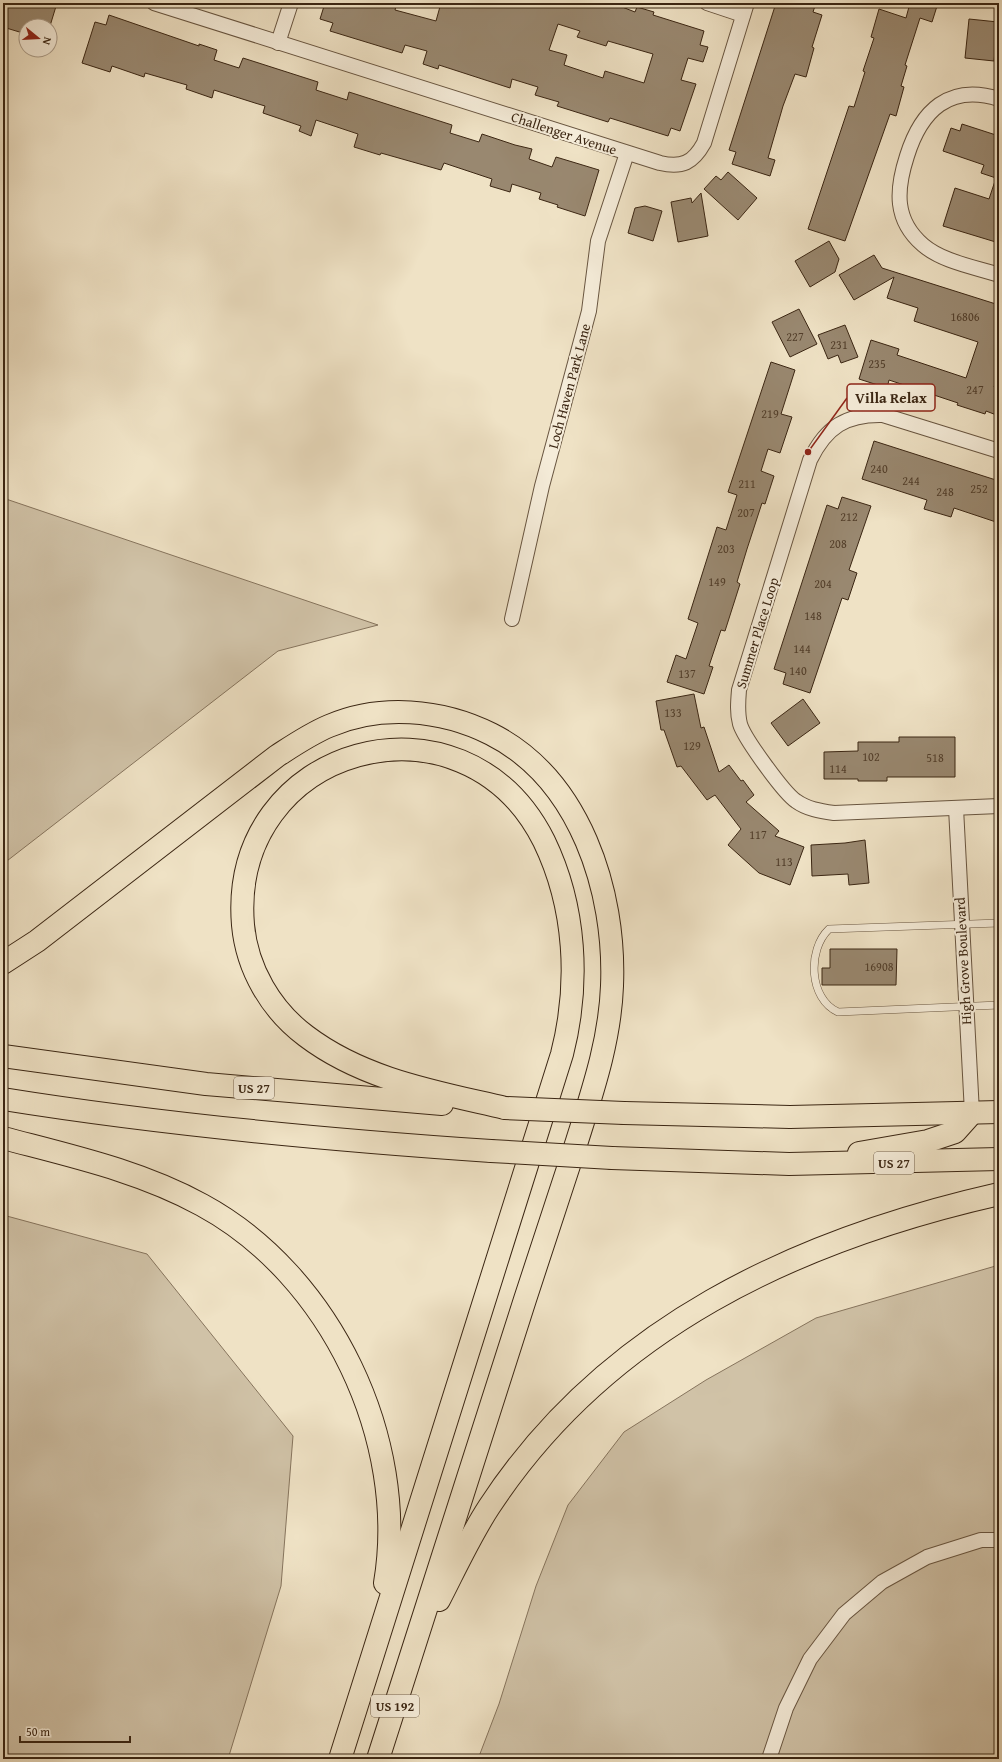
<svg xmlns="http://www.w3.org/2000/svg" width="1002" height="1762" font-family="'Gentium Book Plus',serif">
<rect width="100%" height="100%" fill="#efe2c5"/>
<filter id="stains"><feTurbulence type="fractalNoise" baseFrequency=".005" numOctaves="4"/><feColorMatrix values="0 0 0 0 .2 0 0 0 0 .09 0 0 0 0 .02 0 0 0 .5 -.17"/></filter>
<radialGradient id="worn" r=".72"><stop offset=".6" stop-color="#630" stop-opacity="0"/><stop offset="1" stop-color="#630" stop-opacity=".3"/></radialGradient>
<g fill="#d0c2a7" stroke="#86745d">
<polygon points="3,498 378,625 278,651 3,864"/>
<polygon points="3,1215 147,1254 293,1436 281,1586 228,1759 3,1759"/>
<polygon points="999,1265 999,1759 478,1759 499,1704 536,1586 568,1505 624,1432 706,1380 816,1318"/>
</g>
<g fill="#998870" stroke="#3b2613" fill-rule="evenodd">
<polygon points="3,3 57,3 50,26 26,26 26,34 3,27"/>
<path d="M325 3H397L395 10 436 21 441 3H612L635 12 637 7 654 12 653 15 704 31 700 45 708 47 703 62 688 58 681 80 696 84 680 131 671 128 668 136 610 118 608 122 557 106 559 102 535 95 538 87 512 79 510 88 439 65 438 69 423 64 427 51 405 45 402 53 330 31 333 23 320 19ZM558 24 580 31 577 37 606 46 608 41 653 54 644 83 605 71 603 78 564 65 567 55 549 50Z"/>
<polygon points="776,3 816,3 813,12 822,15 812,47 814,48 806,77 795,74 783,106 768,158 775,160 770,176 732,164 736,152 729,150"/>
<polygon points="910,3 938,3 932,22 920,18 905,65 907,66 901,86 904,87 896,116 890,114 845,241 808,229 849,106 854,107 865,72 863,71 874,38 871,37 879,9 906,18"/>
<polygon points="109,15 199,46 199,44 217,50 214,60 239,68 243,58 318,82 316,90 347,100 349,92 452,125 450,133 479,142 482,134 515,145 532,149 529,159 552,167 556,157 599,170 585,216 557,207 558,205 539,199 541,193 512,184 510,192 490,186 492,179 444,163 441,170 381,153 380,155 354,147 358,134 316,120 311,136 299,131 301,126 263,113 265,106 255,103 214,90 212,98 186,89 187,85 145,73 144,77 112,66 110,72 82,63 95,22 106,25"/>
<polygon points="969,19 998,22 994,61 965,58"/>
<polygon points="962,124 999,136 999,243 943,226 955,188 989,199 996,178 981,173 984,165 943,151 951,128 960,131"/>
<polygon points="728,172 757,198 738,220 704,189 716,176 721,180"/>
<polygon points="701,193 708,236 678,242 671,202 691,198 692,203"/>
<polygon points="645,206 662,211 653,241 628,233 635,208"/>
<polygon points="829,241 839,259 835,272 810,287 795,261"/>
<polygon points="874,255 882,268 999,305 999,371 994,387 999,389 999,416 986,411 985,414 957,405 958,403 889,380 887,388 859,379 871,340 899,349 897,355 966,378 978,342 914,321 918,308 887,298 894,277 854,300 839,275"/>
<polygon points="799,309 817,344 790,357 772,322"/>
<polygon points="845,325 858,357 841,363 838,355 828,359 818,335"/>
<polygon points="771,362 795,370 781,414 792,417 780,453 768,449 761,471 774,476 765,504 762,503 747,549 737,582 740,584 725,631 721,630 709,666 713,667 704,694 667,682 676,655 686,659 698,623 688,619 717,527 726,530 737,495 728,492"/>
<polygon points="874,441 999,481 999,523 954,508 951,517 924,509 927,500 862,479"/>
<polygon points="842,497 871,506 849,570 857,573 848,600 842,598 810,693 783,684 786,673 774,669 827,505 838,509"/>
<polygon points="694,694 701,728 704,727 719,772 729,765 741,781 743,780 754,795 746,802 779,831 775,836 804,847 790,885 759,873 728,845 741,829 715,795 707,800 681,766 677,767 664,730 661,730 656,701"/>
<polygon points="803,699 820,723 788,746 771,723"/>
<polygon points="899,737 955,737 955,777 887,777 887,781 858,781 858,779 824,779 824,752 858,751 858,742 899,742"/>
<polygon points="865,840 869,883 849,885 848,874 812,876 811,845 845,843"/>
<polygon points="830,949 897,949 896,985 822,985 822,968 830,968"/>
</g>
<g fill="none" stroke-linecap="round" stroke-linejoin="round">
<defs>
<path id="service" d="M999 923 829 929C807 950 809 999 838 1012L999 1005"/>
<g id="minor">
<path d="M154 3 660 163C682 168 693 163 704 143L747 3"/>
<polyline points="707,3 743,15"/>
<polyline points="278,43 291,3"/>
<path d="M999 99C949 83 921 111 907 156 896 190 894 220 923 245 943 262 975 267 999 275"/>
<path d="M999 451 883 415C846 414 826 427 810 460L739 690C738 702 737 713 740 724 744 738 784 793 796 801 807 809 820 811 834 813L999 806"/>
<polyline points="512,619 542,486 589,311 598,241 627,153"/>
<polyline points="956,808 972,1113"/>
<polyline points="769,1759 786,1708 810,1659 844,1614 882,1582 927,1557 981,1540 999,1540"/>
</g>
<g id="trunk">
<path d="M3 963 37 941 277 756C294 745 310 734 329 726 380 704 441 709 491 734 580 779 616 891 612 986 610 1040 593 1090 577 1141 562 1186 548 1230 533 1275 480 1436 430 1598 378 1759"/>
<polyline points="3,1056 206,1084 442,1104"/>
<path d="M3 1099C165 1125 328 1140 491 1151"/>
<polyline points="624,1113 790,1117 999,1112"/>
<path d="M3 1138C71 1156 140 1171 202 1205 331 1275 409 1440 385 1583"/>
<polyline points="859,1153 928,1141 955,1132 972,1113"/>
<polyline points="612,1158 789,1164 999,1159"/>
<path d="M439 1600C455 1569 470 1536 489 1507 606 1328 796 1240 999 1194"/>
<path d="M340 1759 562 1054C580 984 576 907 544 841 463 680 228 746 243 925 247 969 271 1010 306 1036 364 1080 437 1092 505 1108"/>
</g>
</defs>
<use href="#service" stroke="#685540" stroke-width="8"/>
<use href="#minor" stroke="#685540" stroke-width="16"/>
<use href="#trunk" stroke="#3b2613" stroke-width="24"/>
<use href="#service" stroke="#f5ecd9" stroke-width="7"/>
<use href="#minor" stroke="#f5ecd9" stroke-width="14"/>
<use href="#trunk" stroke="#efe2c5" stroke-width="22"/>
<defs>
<g id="trunk-bridge">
<polyline points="505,1108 624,1113"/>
<polyline points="491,1151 612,1158"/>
</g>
</defs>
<use href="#trunk-bridge" stroke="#3b2613" stroke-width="24" stroke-linecap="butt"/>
<use href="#trunk-bridge" stroke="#efe2c5" stroke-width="22"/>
</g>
<g text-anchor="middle" stroke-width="4" stroke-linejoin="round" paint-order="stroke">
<g font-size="12" fill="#523e2a">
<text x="965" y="321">16806</text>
<text x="795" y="341">227</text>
<text x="839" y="349">231</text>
<text x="877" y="368">235</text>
<text x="975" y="394">247</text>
<text x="770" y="418">219</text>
<text x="879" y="473">240</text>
<text x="911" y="485">244</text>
<text x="747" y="488">211</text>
<text x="979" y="493">252</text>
<text x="945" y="496">248</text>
<text x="746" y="517">207</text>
<text x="849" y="521">212</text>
<text x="838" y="548">208</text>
<text x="726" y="553">203</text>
<text x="717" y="586">149</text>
<text x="823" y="588">204</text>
<text x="813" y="620">148</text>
<text x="802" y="653">144</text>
<text x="798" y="675">140</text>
<text x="687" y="678">137</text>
<text x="673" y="717">133</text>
<text x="692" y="750">129</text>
<text x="871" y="761">102</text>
<text x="935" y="762">518</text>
<text x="838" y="773">114</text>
<text x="758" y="839">117</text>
<text x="784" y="866">113</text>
<text x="879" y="971">16908</text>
</g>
<g fill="#f5ecd9" stroke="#73614e" stroke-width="1">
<rect x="234" y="1077" width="40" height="22" rx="3"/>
<rect x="874" y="1152" width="40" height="22" rx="3"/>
<rect x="371" y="1695" width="48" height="22" rx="3"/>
</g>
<g font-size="13" font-weight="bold" fill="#3b2613">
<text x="254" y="1093">US 27</text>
<text x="894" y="1168">US 27</text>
<text x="395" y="1711">US 192</text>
</g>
<g font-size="14" fill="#3b2613" stroke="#f5ecd9">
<text transform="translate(564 133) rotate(18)" y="5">Challenger Avenue</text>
<text transform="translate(569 386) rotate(-75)" y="5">Loch Haven Park Lane</text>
<text transform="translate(757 633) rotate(-73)" y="5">Summer Place Loop</text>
<text transform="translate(963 961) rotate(-93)" y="5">High Grove Boulevard</text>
</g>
</g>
<path fill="none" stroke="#8f2418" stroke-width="1.5" d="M808 452L847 398"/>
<circle fill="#8f2418" stroke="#f5ecd9" stroke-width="1.5" cx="808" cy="452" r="4"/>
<rect fill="#f5ecd9" stroke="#8f2418" stroke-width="1.5" x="847" y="384" width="88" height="27" rx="4"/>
<g font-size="15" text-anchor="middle" font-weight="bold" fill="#3b2613">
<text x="891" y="403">Villa Relax</text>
</g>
<rect width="1002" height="1762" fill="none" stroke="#efe2c5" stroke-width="16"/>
<rect x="4" y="4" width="994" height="1754" fill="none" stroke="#3b2613" stroke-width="2"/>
<rect x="8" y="8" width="986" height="1746" fill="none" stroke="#3b2613"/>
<g transform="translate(38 38) rotate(108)"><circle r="19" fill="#f5ecd9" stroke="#ab9d8a"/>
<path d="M0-3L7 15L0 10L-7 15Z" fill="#8f2418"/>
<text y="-6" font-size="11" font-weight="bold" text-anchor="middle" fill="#3b2613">N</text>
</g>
<path d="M20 1736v6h110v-6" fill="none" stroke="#3b2613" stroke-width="2"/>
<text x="26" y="1736" font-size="12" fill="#3b2613" stroke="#f5ecd9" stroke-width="3" paint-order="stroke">50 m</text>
<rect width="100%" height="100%" filter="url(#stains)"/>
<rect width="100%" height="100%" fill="url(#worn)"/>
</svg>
